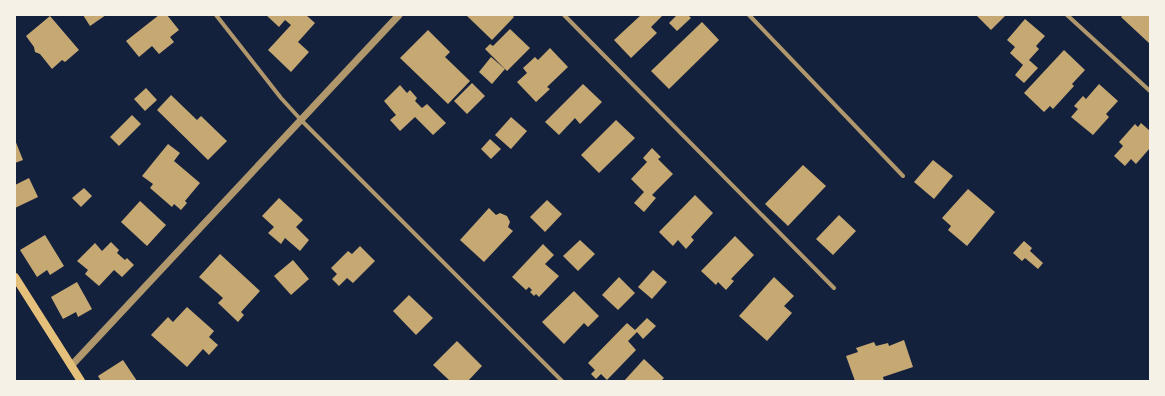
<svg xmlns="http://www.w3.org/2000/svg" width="1165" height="396" font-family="'Titillium Web',sans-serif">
<rect width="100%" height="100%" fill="#14213d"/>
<g fill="#c6a872">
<polygon points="83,15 106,15 90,26"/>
<polygon points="159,15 167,15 179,30 170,37 174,42 159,54 152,46 139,57 126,41"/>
<polygon points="266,15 306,15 315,23 298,42 309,52 291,72 268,50 291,25 285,20 279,27"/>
<polygon points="466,15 512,15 514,17 492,40"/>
<polygon points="641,15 662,16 651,27 657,33 631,58 614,40"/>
<polygon points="677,15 688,15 691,18 677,31 669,23"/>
<polygon points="976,15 1006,15 991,30"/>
<polygon points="1123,15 1148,15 1150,17 1150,44 1121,17"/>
<polygon points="50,16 79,50 65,62 62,60 52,69 40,54 35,52 34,47 26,36"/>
<polygon points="1025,19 1045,36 1036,46 1039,49 1029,60 1038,68 1024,83 1015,75 1023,65 1010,53 1015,47 1007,40"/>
<polygon points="702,22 719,40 669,89 651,71"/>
<polygon points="510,29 530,48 507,71 485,49 490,44 493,46"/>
<polygon points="428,30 450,52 445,57 470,81 448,104 400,58"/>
<polygon points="550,48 568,67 547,87 550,89 536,102 517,82 527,73 523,68 535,57 538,60"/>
<polygon points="1064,50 1085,70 1072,84 1074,86 1053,109 1050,106 1044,112 1024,93"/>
<polygon points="491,57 505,69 492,84 479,72"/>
<polygon points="472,83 485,96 467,114 454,101"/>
<polygon points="583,84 602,102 580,124 575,118 559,135 545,122"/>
<polygon points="1099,84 1118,101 1106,114 1109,117 1093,135 1071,117 1078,109 1074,106 1083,96 1086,99"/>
<polygon points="400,85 407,93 410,90 417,98 415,101 422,108 427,104 446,123 433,135 415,117 400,131 390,120 396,115 384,101"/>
<polygon points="146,88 157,100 145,111 134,99"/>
<polygon points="171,95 197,120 201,116 227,141 208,160 157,110"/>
<polygon points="132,115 141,124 119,146 110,137"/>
<polygon points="511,117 527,131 511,149 495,135"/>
<polygon points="616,120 635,138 599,173 581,155"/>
<polygon points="1141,123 1150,131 1150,148 1136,164 1131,159 1125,166 1114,156 1123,146 1119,142 1135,124 1138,127"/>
<polygon points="490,139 501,149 491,159 481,149"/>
<polygon points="15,140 23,160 15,163"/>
<polygon points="168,144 180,153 174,161 200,183 185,201 187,203 181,210 174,204 172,207 150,188 153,184 142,176"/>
<polygon points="652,148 661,157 658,159 673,174 652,195 656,198 644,212 634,203 644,192 631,179 647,162 643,158"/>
<polygon points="933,160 953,176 934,199 914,182"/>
<polygon points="803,165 826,186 788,226 765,204"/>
<polygon points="29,178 38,197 15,208 15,185"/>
<polygon points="84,188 92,196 81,207 72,198"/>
<polygon points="968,189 995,212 967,246 948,230 951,226 942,218"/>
<polygon points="695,195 713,213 691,237 694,240 686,249 678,240 673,246 659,232"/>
<polygon points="279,198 303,220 296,227 309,240 300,251 285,238 281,244 268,233 274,227 262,216"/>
<polygon points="547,200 562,214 545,232 530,217"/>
<polygon points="140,201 166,225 147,246 121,222"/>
<polygon points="489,208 496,215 500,213 507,216 510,222 508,227 513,231 484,262 460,240"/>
<polygon points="839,215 856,231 833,255 816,239"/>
<polygon points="45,235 64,266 50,275 47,270 37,277 20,250"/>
<polygon points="735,236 754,255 731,279 734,281 726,290 718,282 716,285 701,271"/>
<polygon points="580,240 595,254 578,271 563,256"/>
<polygon points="1024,241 1032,248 1030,251 1043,263 1038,269 1025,258 1022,261 1013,253"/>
<polygon points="111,242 119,250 117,253 125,260 127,258 134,265 122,277 114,270 99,286 85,274 88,270 77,261 95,243 102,251"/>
<polygon points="543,244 554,255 545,264 559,276 539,297 536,294 534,296 530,292 532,290 529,287 526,290 512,277"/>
<polygon points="360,246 375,261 353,283 347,278 339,286 332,279 337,274 331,268 348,251 352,254"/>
<polygon points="220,254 260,291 241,312 244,315 238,322 218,303 223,298 199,277"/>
<polygon points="293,260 309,279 291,295 274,276"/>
<polygon points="653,270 667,282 652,299 638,287"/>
<polygon points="619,277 635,293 618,310 602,295"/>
<polygon points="774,277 794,296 784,306 792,313 767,341 739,316"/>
<polygon points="77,282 92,309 78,317 76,312 63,319 51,297"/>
<polygon points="574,291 599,316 588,327 584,323 564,344 542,322"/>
<polygon points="409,295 433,318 416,335 393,311"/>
<polygon points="187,307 214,331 209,337 218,345 209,355 203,349 187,367 151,335 168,317 173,322"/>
<polygon points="647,318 656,326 643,339 637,332 628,341 636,350 607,380 601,374 596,379 591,374 595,370 588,363 627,323 635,330"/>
<polygon points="904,340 913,367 883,377 884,381 855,381 846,356 858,352 856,348 874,342 876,346 888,343 889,346"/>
<polygon points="457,341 482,366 468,381 450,381 433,365"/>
<polygon points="644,359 664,378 661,381 624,381"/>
<polygon points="123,360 137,381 101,381 98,376"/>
</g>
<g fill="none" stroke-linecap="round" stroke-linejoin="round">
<g stroke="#b1986c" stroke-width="4">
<polyline points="216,15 281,98 302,121 562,381"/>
<polyline points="564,15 834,288"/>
<polyline points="749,15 903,176"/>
<polyline points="1067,15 1150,91"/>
</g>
<polyline stroke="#b1986c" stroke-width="7" points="71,366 399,15"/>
<polyline stroke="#e5c07b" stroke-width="8" points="15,277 81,381"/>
</g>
<rect width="1165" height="396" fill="none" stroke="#f6f1e7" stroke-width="32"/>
</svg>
